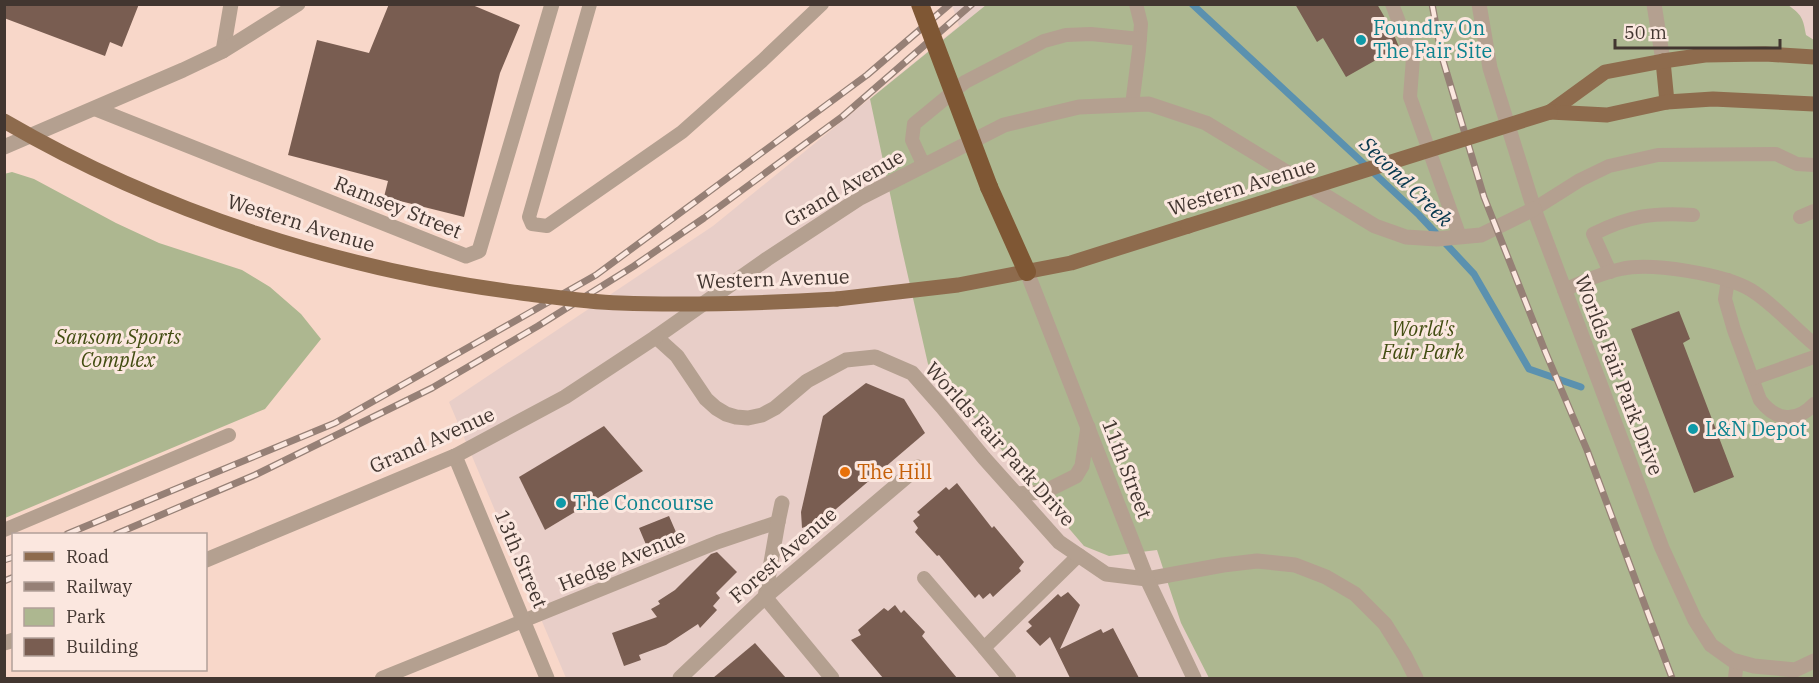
<svg xmlns="http://www.w3.org/2000/svg" width="1819" height="683" font-family="'IBM Plex Serif',serif">
<rect width="100%" height="100%" fill="#f8d7c9"/>
<polygon fill="#e8cec8" points="952,5 1814,5 1814,678 566,678 449,402 713,226 959,26"/>
<g fill="#adb790">
<path d="M986 5H1788C1802 15 1803 18 1806 35L1814 40V678H1209L1181 623 1157 550 1109 556 1084 546 928 364 900 241 870 99Z"/>
<polygon points="12,172 34,179 116,223 159,243 242,270 270,287 301,314 321,339 265,409 5,518 4,174"/>
</g>
<g fill="none" stroke-linecap="round" stroke-linejoin="round">
<polyline stroke="#5b91af" stroke-width="7" points="1192,4 1419,215 1474,274 1529,369 1581,387"/>
</g>
<g fill="#795d51">
<polygon points="4,4 139,4 122,47 110,42 105,56 4,18"/>
<polygon points="389,4 470,4 520,25 500,73 464,217 384,197 388,181 288,155 317,40 369,53"/>
<polygon points="1295,4 1377,4 1392,30 1399,47 1346,77 1323,38 1317,42"/>
<polygon points="1679,311 1690,339 1683,343 1734,477 1694,493 1631,329"/>
<polygon points="866,383 904,399 925,433 822,521 802,528 801,512 823,416"/>
<polygon points="604,426 643,471 545,530 519,477"/>
<polygon points="957,483 992,528 994,526 1024,562 1019,568 1021,571 993,597 990,593 983,599 979,594 975,598 939,555 937,556 915,532 918,528 913,521 920,515 917,512 946,487 949,490"/>
<polygon points="669,516 682,546 655,557 654,553 650,554 639,528"/>
<polygon points="717,552 737,572 716,593 720,598 713,606 717,610 700,628 698,624 666,645 639,655 641,660 624,666 612,633 657,617 651,609 660,604 658,601 675,590 711,554"/>
<polygon points="1068,592 1080,605 1060,649 1101,629 1103,633 1113,628 1139,678 1070,678 1050,637 1040,646 1026,631 1032,626 1028,622 1058,594 1061,597"/>
<polygon points="895,605 901,613 904,610 925,632 922,636 957,678 883,678 851,640 861,635 858,630 884,608 888,611"/>
<polygon points="755,643 786,678 713,678"/>
</g>
<g fill="none" stroke-linecap="round" stroke-linejoin="round">
<g stroke="#b4a090" stroke-width="14">
<polyline points="590,4 529,217 532,224 547,226 682,132 762,61 822,4"/>
<polyline points="1392,4 1413,58 1410,97 1460,237"/>
<polyline points="1132,105 1139,50 1141,24 1136,4"/>
<polyline points="924,166 912,140 914,124 965,82 1044,41 1066,35 1091,34 1140,39"/>
<polyline points="1534,209 1580,180 1609,166 1658,155 1776,154 1797,164 1814,165"/>
<polyline points="1800,217 1814,211"/>
<path d="M1610 272 1593 234C1629 216 1653 212 1693 215"/>
<path d="M1728 280 1725 299 1734 330 1760 400C1776 421 1796 423 1814 404"/>
<path d="M1564 290C1582 282 1601 273 1621 269 1651 262 1724 274 1751 290 1775 305 1793 327 1814 344"/>
<polyline points="1752,379 1814,357"/>
<polyline points="4,530 229,435"/>
<polyline points="924,578 984,648"/>
<polyline points="382,678 718,542 778,522"/>
<polyline points="1009,678 984,648 1079,555"/>
<polyline points="1735,678 1737,661"/>
</g>
<g stroke="#b4a090" stroke-width="15">
<polyline points="1479,4 1490,68 1534,209 1662,548 1695,620 1711,645 1732,660 1754,666 1795,670 1814,661"/>
<polyline points="1654,4 1663,61"/>
<polyline points="223,51 231,4"/>
<polyline points="96,109 466,256 479,251 552,4"/>
<polyline points="1016,494 1044,492 1076,476 1082,466 1088,427"/>
<polyline points="778,522 782,503"/>
<polyline points="1416,678 1405,656 1385,624 1355,594 1326,577 1295,565 1257,561 1223,565 1147,579 1106,574 1059,542 984,458 942,407 912,373 875,357 846,360 807,381 775,408 762,415 748,418 736,417 726,414 716,408 706,399 677,356 656,337 767,259 860,198 1004,125 1079,107 1149,104 1206,123 1375,226 1406,237 1437,239 1481,235 1534,209"/>
</g>
<g stroke="#b4a090" stroke-width="15">
<polyline points="4,147 183,70 223,51 298,4"/>
<polyline points="1027,272 1147,579 1194,678"/>
<polyline points="455,456 547,678"/>
<polyline points="778,522 765,597 832,678"/>
<polyline points="206,560 455,456 565,397 656,337"/>
<polyline points="4,643 14,640"/>
<polyline points="680,678 765,597 918,467"/>
</g>
<g stroke="#8e6b4d" stroke-width="15">
<polyline points="1663,61 1667,102"/>
<polyline points="1550,112 1605,72 1663,61 1705,55 1765,54 1814,57"/>
<polyline points="1550,112 1607,115 1667,102 1713,99 1814,104"/>
<polyline points="837,299 958,285 1071,263 1188,226"/>
</g>
<polyline stroke="#7f5734" stroke-width="18" points="989,187 1027,272"/>
<defs>
<g id="rail">
<polyline points="1432,4 1442,57 1484,197 1545,351 1587,450 1672,678"/>
<polyline points="67,534 335,423 596,275 867,75 950,4"/>
<polyline points="116,534 255,475 432,388 538,326 634,266 704,218 843,116 972,4"/>
<polyline points="4,560 14,557"/>
<polyline points="4,581 14,577"/>
</g>
</defs>
<use href="#rail" stroke="#968076" stroke-width="7"/>
<use href="#rail" stroke="#fbe7df" stroke-width="4.5" stroke-dasharray="14" stroke-linecap="butt"/>
<g stroke="#8e6b4d" stroke-width="15">
<path d="M4 121C162 213 341 270 521 293 554 297 587 302 620 303 692 306 765 303 837 299"/>
<polyline points="1188,226 1550,112"/>
</g>
<polyline stroke="#7f5734" stroke-width="18" points="920,4 989,187"/>
</g>
<g fill="#0f9aa8" stroke="#fbe7df" stroke-width="2">
<circle cx="1361" cy="40" r="6"/>
<circle cx="1693" cy="429" r="6"/>
<circle cx="561" cy="503" r="6"/>
</g>
<circle fill="#e8710a" stroke="#fbe7df" stroke-width="2" cx="845" cy="472" r="6"/>
<g text-anchor="middle" stroke-width="6" stroke-linejoin="round" paint-order="stroke">
<g font-size="20" fill="#0d838f" stroke="#fbe7df" text-anchor="start">
<text x="1373" y="35">Foundry On<tspan x="1373" dy="23">The Fair Site</tspan></text>
<text x="1705" y="436">L&amp;N Depot</text>
<text x="573" y="510">The Concourse</text>
</g>
<g font-size="20" fill="#423630" stroke="#fbe7df">
<text transform="translate(1242 187) rotate(-17)" y="7">Western Avenue</text>
<text transform="translate(844 188) rotate(-30)" y="7">Grand Avenue</text>
<text transform="translate(398 207) rotate(22)" y="7">Ramsey Street</text>
<text transform="translate(301 223) rotate(17)" y="7">Western Avenue</text>
<text transform="translate(773 279) rotate(-2)" y="7">Western Avenue</text>
<text transform="translate(1619 375) rotate(69)" y="7">Worlds Fair Park Drive</text>
<text transform="translate(432 440) rotate(-24)" y="7">Grand Avenue</text>
<text transform="translate(1000 444) rotate(48)" y="7">Worlds Fair Park Drive</text>
<text transform="translate(1127 469) rotate(69)" y="7">11th Street</text>
<text transform="translate(783 555) rotate(-41)" y="7">Forest Avenue</text>
<text transform="translate(521 559) rotate(67)" y="7">13th Street</text>
<text transform="translate(622 560) rotate(-22)" y="7">Hedge Avenue</text>
</g>
<g font-size="20" font-style="italic" fill="#424d11" stroke="#fbe7df">
<text x="1423" y="336">World's<tspan x="1423" dy="23">Fair Park</tspan></text>
<text x="118" y="344">Sansom Sports<tspan x="118" dy="23">Complex</tspan></text>
</g>
<g font-size="20" fill="#c56008" stroke="#fbe7df" text-anchor="start">
<text x="857" y="479">The Hill</text>
</g>
<g font-size="21" font-style="italic" fill="#06374d" stroke="#fbe7df">
<text transform="translate(1406 182) rotate(44)" y="7">Second Creek</text>
</g>
</g>
<rect width="1819" height="683" fill="none" stroke="#423630" stroke-width="12"/>
<rect x="12" y="533" width="195" height="138" fill="#fbe7df" stroke="#b1a099" stroke-width="1.5"/>
<rect x="24" y="552" width="30" height="9" fill="#8e6b4d" stroke="#b1a099" stroke-width="1.5"/>
<text x="66" y="563" font-size="18" fill="#423630">Road</text>
<rect x="24" y="582" width="30" height="9" fill="#968076" stroke="#b1a099" stroke-width="1.5"/>
<text x="66" y="593" font-size="18" fill="#423630">Railway</text>
<rect x="24" y="608" width="30" height="18" fill="#adb790" stroke="#b1a099" stroke-width="1.5"/>
<text x="66" y="623" font-size="18" fill="#423630">Park</text>
<rect x="24" y="638" width="30" height="18" fill="#795d51" stroke="#b1a099" stroke-width="1.5"/>
<text x="66" y="653" font-size="18" fill="#423630">Building</text>
<path d="M1615 39v9h165v-9" fill="none" stroke="#423630" stroke-width="3"/>
<text x="1624" y="39" font-size="18" fill="#423630" stroke="#fbe7df" stroke-width="4.5" paint-order="stroke">50 m</text>
</svg>
